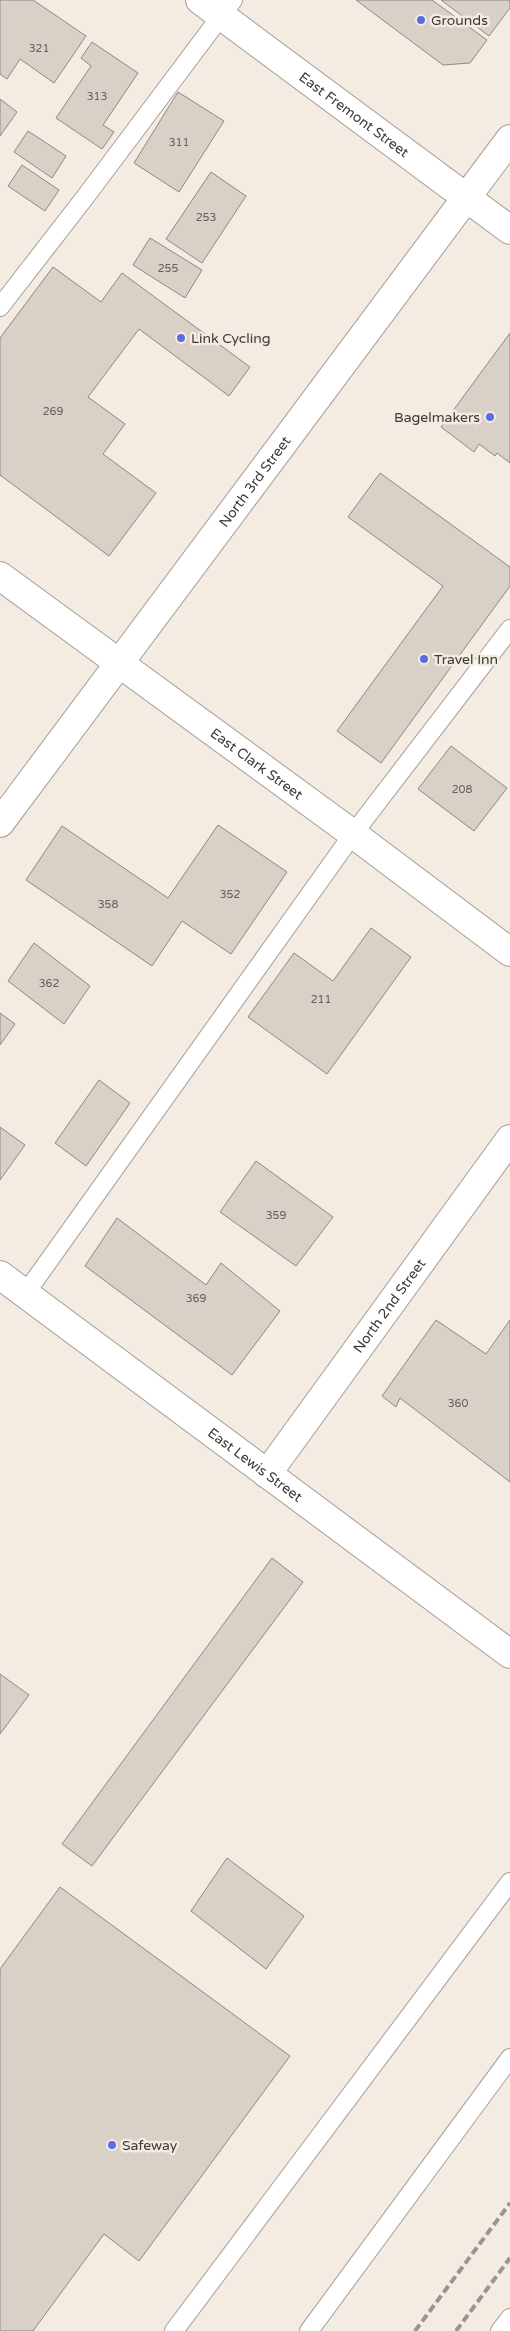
<svg xmlns="http://www.w3.org/2000/svg" width="510" height="2331" viewBox="0 0 510 2331" font-family="'Varela Round',sans-serif">
<style>
.building{fill:#d9d0c8;stroke:#908880}
.lines{fill:none;stroke-linecap:round;stroke-linejoin:round}
.service-casing{stroke:#a69d95;stroke-width:20}
.minor-casing{stroke:#a69d95;stroke-width:30}
.tertiary-casing{stroke:#a69d95;stroke-width:30}
.primary-casing{stroke:#a69d95;stroke-width:30}
.service{stroke:#fff;stroke-width:18}
.minor{stroke:#fff;stroke-width:28}
.tertiary{stroke:#fff;stroke-width:28}
.primary{stroke:#fff;stroke-width:28}
.rail{stroke:#9b958f;stroke-width:4;stroke-dasharray:8 4;stroke-linecap:butt}
.poi-dot{fill:#5e6ce4;stroke:#f4ebe2;stroke-width:2}
.labels{text-anchor:middle;dominant-baseline:central;stroke-width:5;stroke-linejoin:round;paint-order:stroke}
.number-label{font-size:11px;fill:#65605b}
.poi-label{font-size:14px;fill:#3e3a37;stroke:#f4ebe2;text-anchor:start}
.street-label{font-size:14px;fill:#3e3a37;stroke:#f4ebe2}
</style>
<rect width="100%" height="100%" fill="#f4ebe2"/>
<g class="building">
<polygon points="0,0 33,0 86,36 54,83 20,59 7,79 0,74"/>
<polygon points="356,0 432,0 487,40 470,63 443,65"/>
<polygon points="441,0 510,0 510,8 489,36"/>
<polygon points="92,42 138,73 103,125 114,132 102,149 56,118 91,66 81,58"/>
<polygon points="178,92 224,121 179,192 134,163"/>
<polygon points="0,99 17,112 0,136"/>
<polygon points="28,131 66,156 52,178 14,152"/>
<polygon points="22,165 59,190 45,211 8,186"/>
<polygon points="211,172 246,196 202,263 166,239"/>
<polygon points="150,238 202,270 185,298 133,265"/>
<polygon points="53,267 101,302 122,273 250,367 229,396 139,329 88,397 125,424 103,454 156,493 109,556 0,475 0,338"/>
<polygon points="510,333 510,463 497,453 495,456 479,444 474,452 441,427"/>
<polygon points="380,473 510,567 510,586 381,763 337,731 443,586 348,517"/>
<polygon points="451,746 507,788 474,831 418,789"/>
<polygon points="218,825 287,872 231,954 182,921 152,966 26,880 62,826 168,898"/>
<polygon points="371,928 411,957 327,1074 248,1017 294,953 333,981"/>
<polygon points="34,943 90,986 64,1024 8,981"/>
<polygon points="0,1013 15,1024 0,1045"/>
<polygon points="99,1080 130,1103 86,1166 55,1143"/>
<polygon points="0,1127 25,1145 0,1180"/>
<polygon points="256,1161 333,1217 296,1266 220,1212"/>
<polygon points="117,1218 206,1285 221,1263 280,1311 232,1375 85,1266"/>
<polygon points="436,1320 486,1354 510,1320 510,1482 400,1398 396,1407 382,1396"/>
<polygon points="272,1558 303,1582 92,1866 62,1844"/>
<polygon points="0,1674 29,1695 0,1734"/>
<polygon points="227,1858 304,1916 266,1969 191,1911"/>
<polygon points="60,1887 290,2056 139,2261 104,2234 33,2331 0,2331 0,1969"/>
</g>
<g class="lines">
<g class="service-casing">
<g id="service">
<polyline points="0,307 86,196 233,0"/>
<polyline points="25,1294 353,834 510,629"/>
<polyline points="174,2331 510,1882"/>
<polyline points="309,2331 510,2058"/>
<polyline points="500,2331 510,2318"/>
</g>
</g>
<g class="minor-casing">
<g id="minor">
<path id="s1" d="M200,0L510,230"/>
<path id="s2" d="M0,1275L510,1654"/>
<path id="s3" d="M267,1474L510,1139"/>
</g>
</g>
<g class="tertiary-casing">
<g id="tertiary">
<path id="s4" d="M0,576L353,834L510,952"/>
</g>
</g>
<g class="primary-casing">
<g id="primary">
<path id="s5" d="M0,823L510,139"/>
</g>
</g>
<use href="#service" class="service"/>
<use href="#minor" class="minor"/>
<use href="#tertiary" class="tertiary"/>
<use href="#primary" class="primary"/>
<g class="rail">
<polyline points="415,2331 510,2203"/>
<polyline points="456,2331 510,2258"/>
</g>
</g>
<g class="poi-dot">
<circle cx="421" cy="20" r="5"/>
<circle cx="181" cy="338" r="5"/>
<circle cx="490" cy="417" r="5"/>
<circle cx="424" cy="659" r="5"/>
<circle cx="112" cy="2145" r="5"/>
</g>
<g class="labels">
<g class="number-label">
<text x="39" y="48">321</text>
<text x="97" y="96">313</text>
<text x="179" y="142">311</text>
<text x="206" y="217">253</text>
<text x="168" y="268">255</text>
<text x="53" y="411">269</text>
<text x="462" y="789">208</text>
<text x="230" y="894">352</text>
<text x="108" y="904">358</text>
<text x="49" y="983">362</text>
<text x="321" y="999">211</text>
<text x="276" y="1215">359</text>
<text x="196" y="1298">369</text>
<text x="458" y="1403">360</text>
</g>
<g class="poi-label">
<text x="431" y="20">Grounds</text>
<text x="191" y="338">Link Cycling</text>
<text x="480" y="417" text-anchor="end">Bagelmakers</text>
<text x="434" y="659">Travel Inn</text>
<text x="122" y="2145">Safeway</text>
</g>
<g class="street-label">
<text stroke="none"><textPath href="#s1" startOffset="192">East Fremont Street</textPath></text>
<text stroke="none"><textPath href="#s5" startOffset="426">North 3rd Street</textPath></text>
<text stroke="none"><textPath href="#s4" startOffset="318">East Clark Street</textPath></text>
<text stroke="none"><textPath href="#s3" startOffset="208">North 2nd Street</textPath></text>
<text stroke="none"><textPath href="#s2" startOffset="318">East Lewis Street</textPath></text>
</g>
</g>
</svg>
